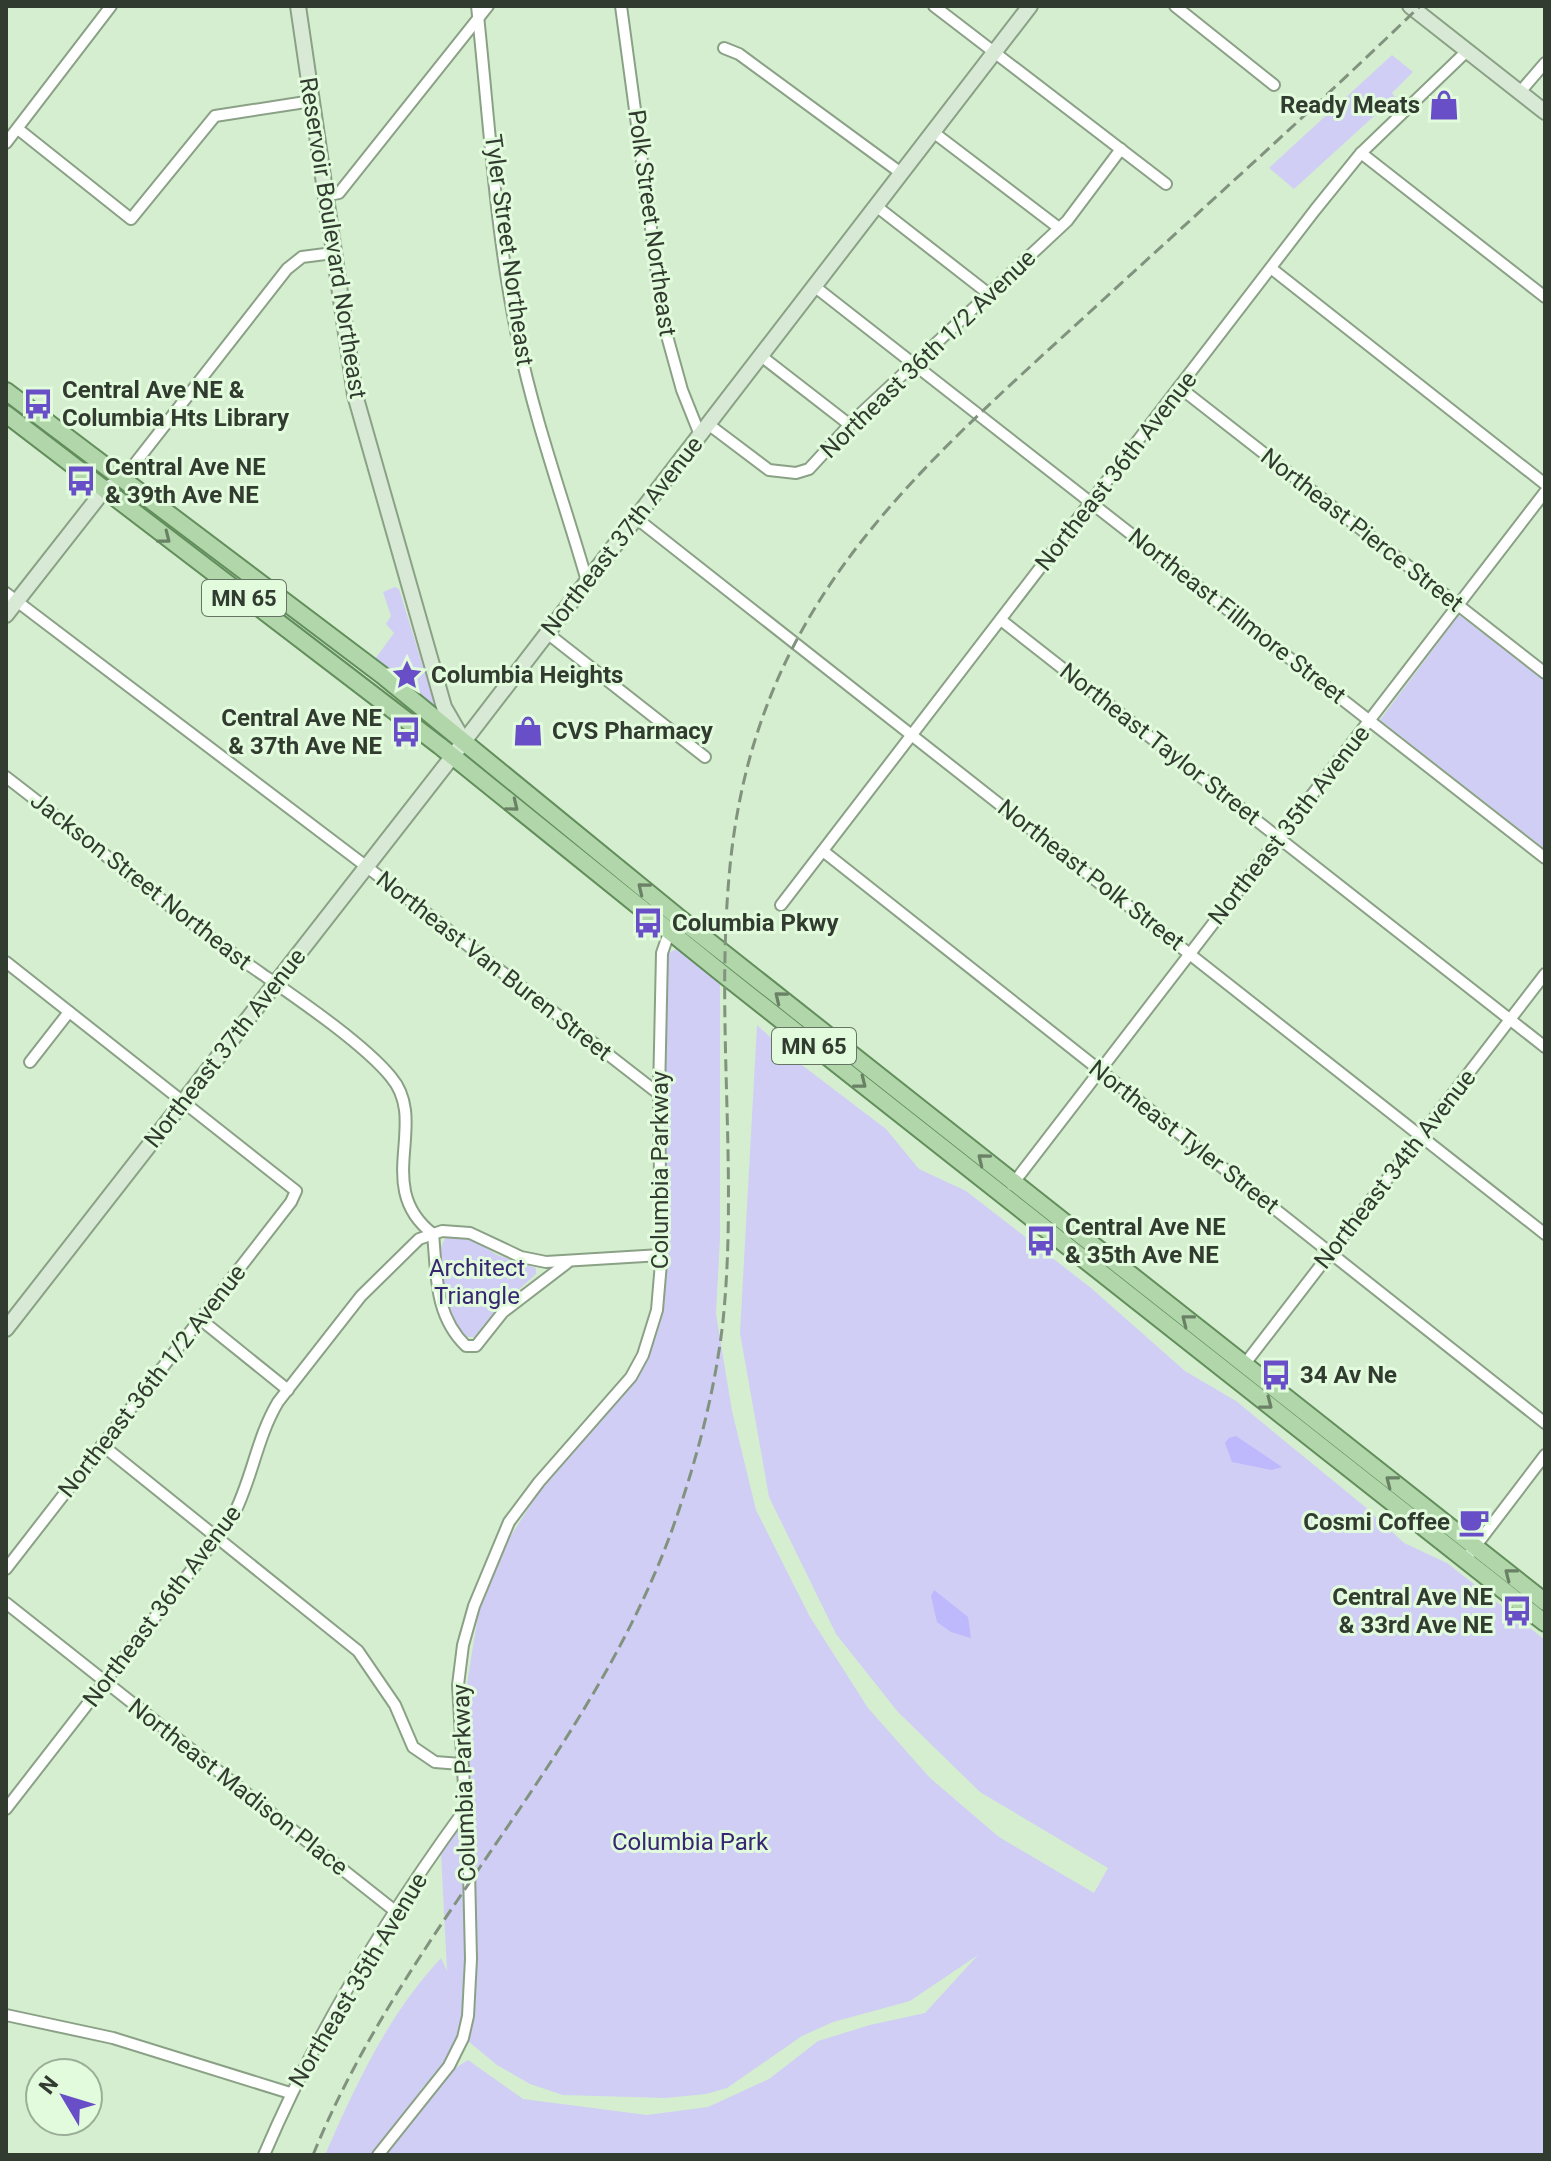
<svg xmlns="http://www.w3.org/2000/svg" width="1551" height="2161" viewBox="0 0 1551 2161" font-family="Roboto,sans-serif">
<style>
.green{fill:#d0cef5;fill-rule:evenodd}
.water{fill:#beb8fc}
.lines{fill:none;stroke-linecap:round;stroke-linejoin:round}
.street-casing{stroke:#8aa186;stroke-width:14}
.secondary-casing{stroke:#8aa186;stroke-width:18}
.primary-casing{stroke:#628e5b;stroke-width:20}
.street{stroke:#fff;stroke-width:10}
.secondary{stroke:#d8ead5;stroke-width:14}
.primary{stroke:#b0d6aa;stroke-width:16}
.rail{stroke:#81927e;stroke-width:3;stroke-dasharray:12 6;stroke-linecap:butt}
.oneway{stroke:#6a8166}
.labels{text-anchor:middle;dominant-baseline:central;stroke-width:6;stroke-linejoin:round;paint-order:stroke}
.shield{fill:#e2fbdd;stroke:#667563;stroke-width:2}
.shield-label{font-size:22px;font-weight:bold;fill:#313b2f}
.poi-label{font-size:24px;font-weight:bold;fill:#313b2f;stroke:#e2fbdd;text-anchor:start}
.street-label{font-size:24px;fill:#313b2f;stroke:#e2fbdd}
.park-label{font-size:24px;fill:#372672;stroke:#e2fbdd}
</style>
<rect width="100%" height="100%" fill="#d5eed0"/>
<g class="green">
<polygon points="1392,55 1413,72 1392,93 1395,97 1294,189 1269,168"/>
<polygon points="395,587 399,589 436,709 390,669 373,662 394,633 386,624 391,616 383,592"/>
<polygon points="1459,615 1545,681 1545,849 1380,720"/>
<path d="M681,947L720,977V1238L716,1314L732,1411L756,1510L810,1617L868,1708L930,1778L999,1837L1094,1893L1108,1868L980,1792L898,1712L836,1634L769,1497L740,1333L757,1025L794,1059L886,1129L919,1169L966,1191L1091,1288L1185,1371L1236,1401L1364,1506L1404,1543L1447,1563L1545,1640V2155H325C356,2084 388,2015 441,1958L447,1971L441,1853L472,1802L465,1696L480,1603L503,1548L544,1484L638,1375L661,1321L665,1278V988L666,954ZM978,1955L925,2013L870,2025L818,2041L769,2079L708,2107L647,2115L523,2099L468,2060L419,2091L468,2041L497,2065L530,2084L563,2095L665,2098L706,2094L727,2088L802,2036L833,2022L910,2001Z"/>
<path d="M447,1236L469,1237L497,1255L536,1268V1274L496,1310L474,1337H465C446,1316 428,1261 447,1236Z"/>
</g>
<g class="water">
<polygon points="1236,1436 1282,1467 1272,1470 1232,1462 1225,1443 1229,1438"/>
<polygon points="934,1590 968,1617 971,1638 951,1632 937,1622 931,1596"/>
</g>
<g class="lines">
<g class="street-casing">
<g id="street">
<path d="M477,6C489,117 495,231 518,340C535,422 564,501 587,581"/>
<polyline points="621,6 664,325 682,390 700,435"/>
<polyline points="934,6 1166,184"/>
<polyline points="1175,6 1274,85"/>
<polyline points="724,48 739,54 901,173"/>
<polyline points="1520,92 1545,63"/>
<polyline points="18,129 131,219 215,116 312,101"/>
<polyline points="933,132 1059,228"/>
<polyline points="6,143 111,6"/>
<polyline points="1361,153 1545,297"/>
<polyline points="324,196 339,193 488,6"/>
<polyline points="876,206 989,294"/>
<polyline points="1272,269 1545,484"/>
<polyline points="814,286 1545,858"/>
<polyline points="761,356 850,425"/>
<polyline points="1179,387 1545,673"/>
<polyline points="708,424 769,470 796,473 809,469 855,419 1067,221 1121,149"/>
<polyline points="122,480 287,269 302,257 333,253"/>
<polyline points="636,518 1545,1234"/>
<polyline points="6,593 367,867 659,1094"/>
<polyline points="1001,620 1545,1047"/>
<polyline points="547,633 705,757"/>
<path d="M6,777C90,841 176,915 262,974C298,999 364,1044 391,1077C430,1123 372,1187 433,1234C437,1274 434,1315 466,1346H476L503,1312L567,1263"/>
<polyline points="823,851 1545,1423"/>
<polyline points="781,905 1315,210 1361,153 1467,51"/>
<polyline points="6,962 296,1191 291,1202 6,1569"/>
<polyline points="30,1062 69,1012"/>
<polyline points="1012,1185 1545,492"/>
<polyline points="200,1319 288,1390"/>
<polyline points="1244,1365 1545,974"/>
<polyline points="102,1445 358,1651 395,1705 413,1747 435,1762 461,1764"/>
<polyline points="1465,1560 1545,1455"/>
<polyline points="6,1603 395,1911"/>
<path d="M6,1809L232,1518C252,1481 256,1439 278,1402L361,1296L419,1239L442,1231L470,1233L521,1257L546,1262L661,1255"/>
<polyline points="6,2015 113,2038 290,2093"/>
<path d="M264,2155C316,2033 385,1919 463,1812"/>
<polyline points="378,2155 449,2066 463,2038 468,2016 471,1959 469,1870 458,1685 463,1645 474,1606 509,1522 539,1482 631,1377 643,1355 657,1310 661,1263 659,1094 662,953 671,927"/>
</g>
</g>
<g class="secondary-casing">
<g id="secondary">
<polyline points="298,6 355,395 444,707 463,740"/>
<polyline points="1410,6 1545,112"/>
<polyline points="6,615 104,490 112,486"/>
<polyline points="6,1329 445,766 1030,6"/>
</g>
</g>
<g class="primary-casing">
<g id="primary">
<polyline points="6,391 382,675 678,917 1545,1602"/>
<polyline points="6,414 440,746 724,975 1545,1623"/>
</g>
</g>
<use href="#street" class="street"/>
<use href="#secondary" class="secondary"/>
<use href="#primary" class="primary"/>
<path class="rail" d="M313,2155C404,1931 589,1759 672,1530C696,1463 715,1392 723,1321C738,1174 716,1024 729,877C752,603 916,472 1104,299C1210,202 1317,106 1420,6"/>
</g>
<defs><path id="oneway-chevron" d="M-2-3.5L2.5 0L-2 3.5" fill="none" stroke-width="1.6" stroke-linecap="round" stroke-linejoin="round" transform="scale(2)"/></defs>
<g class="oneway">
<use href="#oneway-chevron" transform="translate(165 538) rotate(38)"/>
<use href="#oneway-chevron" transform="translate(513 806) rotate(39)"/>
<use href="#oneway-chevron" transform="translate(643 888) rotate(-141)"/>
<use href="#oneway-chevron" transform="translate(780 997) rotate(-141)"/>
<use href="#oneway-chevron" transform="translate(861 1083) rotate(38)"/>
<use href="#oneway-chevron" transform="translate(983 1159) rotate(-141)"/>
<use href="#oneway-chevron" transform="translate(1187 1320) rotate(-142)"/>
<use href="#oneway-chevron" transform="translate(1267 1404) rotate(38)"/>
<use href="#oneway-chevron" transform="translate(1391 1481) rotate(-142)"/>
<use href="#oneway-chevron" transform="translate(1510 1574) rotate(-142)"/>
</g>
<defs>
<g id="shop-bare" transform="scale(2.4)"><path d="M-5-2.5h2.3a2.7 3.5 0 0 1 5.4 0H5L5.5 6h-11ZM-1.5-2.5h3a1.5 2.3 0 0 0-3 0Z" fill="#684fc8" stroke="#e2fbdd" stroke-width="2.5" paint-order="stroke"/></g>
<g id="bus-bare" transform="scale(2.4)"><path d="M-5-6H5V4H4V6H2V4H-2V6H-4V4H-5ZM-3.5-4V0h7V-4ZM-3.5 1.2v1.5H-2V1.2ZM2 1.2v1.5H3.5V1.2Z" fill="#684fc8" stroke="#e2fbdd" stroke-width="2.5" paint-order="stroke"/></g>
<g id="sight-bare" transform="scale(2.4)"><path d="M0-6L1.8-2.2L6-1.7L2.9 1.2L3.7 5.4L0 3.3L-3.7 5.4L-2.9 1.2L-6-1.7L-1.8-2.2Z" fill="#684fc8" stroke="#e2fbdd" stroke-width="2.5" paint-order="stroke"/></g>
<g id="cafe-bare" transform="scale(2.4)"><path d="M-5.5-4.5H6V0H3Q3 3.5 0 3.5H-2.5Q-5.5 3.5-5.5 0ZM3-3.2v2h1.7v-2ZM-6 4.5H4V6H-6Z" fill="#684fc8" stroke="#e2fbdd" stroke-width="2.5" paint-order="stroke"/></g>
</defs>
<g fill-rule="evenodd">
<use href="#shop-bare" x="1444" y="105"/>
<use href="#bus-bare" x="38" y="404"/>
<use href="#bus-bare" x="81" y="481"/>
<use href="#sight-bare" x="407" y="675"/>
<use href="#shop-bare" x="528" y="731"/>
<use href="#bus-bare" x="406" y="732"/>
<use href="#bus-bare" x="648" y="923"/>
<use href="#bus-bare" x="1041" y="1241"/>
<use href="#bus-bare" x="1276" y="1375"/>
<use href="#cafe-bare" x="1474" y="1522"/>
<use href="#bus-bare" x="1517" y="1611"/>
</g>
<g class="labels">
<g class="shield">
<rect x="202" y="580" width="84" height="36" rx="6"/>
<rect x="772" y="1028" width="84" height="36" rx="6"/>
</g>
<g class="shield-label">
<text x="244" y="598">MN 65</text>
<text x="814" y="1046">MN 65</text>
</g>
<g class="poi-label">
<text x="1420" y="105" text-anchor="end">Ready Meats</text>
<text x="62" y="390">Central Ave NE &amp;<tspan x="62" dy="28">Columbia Hts Library</tspan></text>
<text x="105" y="467">Central Ave NE<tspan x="105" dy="28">&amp; 39th Ave NE</tspan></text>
<text x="431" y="675">Columbia Heights</text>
<text x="382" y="718" text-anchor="end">Central Ave NE<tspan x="382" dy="28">&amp; 37th Ave NE</tspan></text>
<text x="552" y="731">CVS Pharmacy</text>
<text x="672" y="923">Columbia Pkwy</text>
<text x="1065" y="1227">Central Ave NE<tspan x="1065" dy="28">&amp; 35th Ave NE</tspan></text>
<text x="1300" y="1375">34 Av Ne</text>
<text x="1450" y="1522" text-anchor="end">Cosmi Coffee</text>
<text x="1493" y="1597" text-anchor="end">Central Ave NE<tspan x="1493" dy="28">&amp; 33rd Ave NE</tspan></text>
</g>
<g class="street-label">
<text transform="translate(652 223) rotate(82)">Polk Street Northeast</text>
<text transform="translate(333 238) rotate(81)">Reservoir Boulevard Northeast</text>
<text transform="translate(509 250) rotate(82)">Tyler Street Northeast</text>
<text transform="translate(928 354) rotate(-44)">Northeast 36th 1/2 Avenue</text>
<text transform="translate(1116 471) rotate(-52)">Northeast 36th Avenue</text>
<text transform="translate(1362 530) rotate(38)">Northeast Pierce Street</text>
<text transform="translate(622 536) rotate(-52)">Northeast 37th Avenue</text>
<text transform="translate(1237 616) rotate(38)">Northeast Fillmore Street</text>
<text transform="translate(1160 744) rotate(38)">Northeast Taylor Street</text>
<text transform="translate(1289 825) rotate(-52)">Northeast 35th Avenue</text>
<text transform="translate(1091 875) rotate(38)">Northeast Polk Street</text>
<text transform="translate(141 881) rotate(38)">Jackson Street Northeast</text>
<text transform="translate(494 966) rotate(38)">Northeast Van Buren Street</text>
<text transform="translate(225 1048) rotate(-52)">Northeast 37th Avenue</text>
<text transform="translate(1184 1137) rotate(38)">Northeast Tyler Street</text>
<text transform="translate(1395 1169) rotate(-52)">Northeast 34th Avenue</text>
<text transform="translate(660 1170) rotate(-90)">Columbia Parkway</text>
<text transform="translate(152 1381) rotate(-52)">Northeast 36th 1/2 Avenue</text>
<text transform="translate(162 1606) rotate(-53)">Northeast 36th Avenue</text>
<text transform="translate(464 1783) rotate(-92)">Columbia Parkway</text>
<text transform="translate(238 1787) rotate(38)">Northeast Madison Place</text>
<text transform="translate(358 1980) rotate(-59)">Northeast 35th Avenue</text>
</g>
<g class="park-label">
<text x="477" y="1268">Architect<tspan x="477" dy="28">Triangle</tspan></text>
<text x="690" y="1842">Columbia Park</text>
</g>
</g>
<rect width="1551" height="2161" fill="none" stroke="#313b2f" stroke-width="16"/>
<g transform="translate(64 2097) rotate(308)"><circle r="38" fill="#e2fbdd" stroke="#9bae97" stroke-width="2"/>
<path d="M0-6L14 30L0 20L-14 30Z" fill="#684fc8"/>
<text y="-12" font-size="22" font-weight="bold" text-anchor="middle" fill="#313b2f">N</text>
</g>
</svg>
